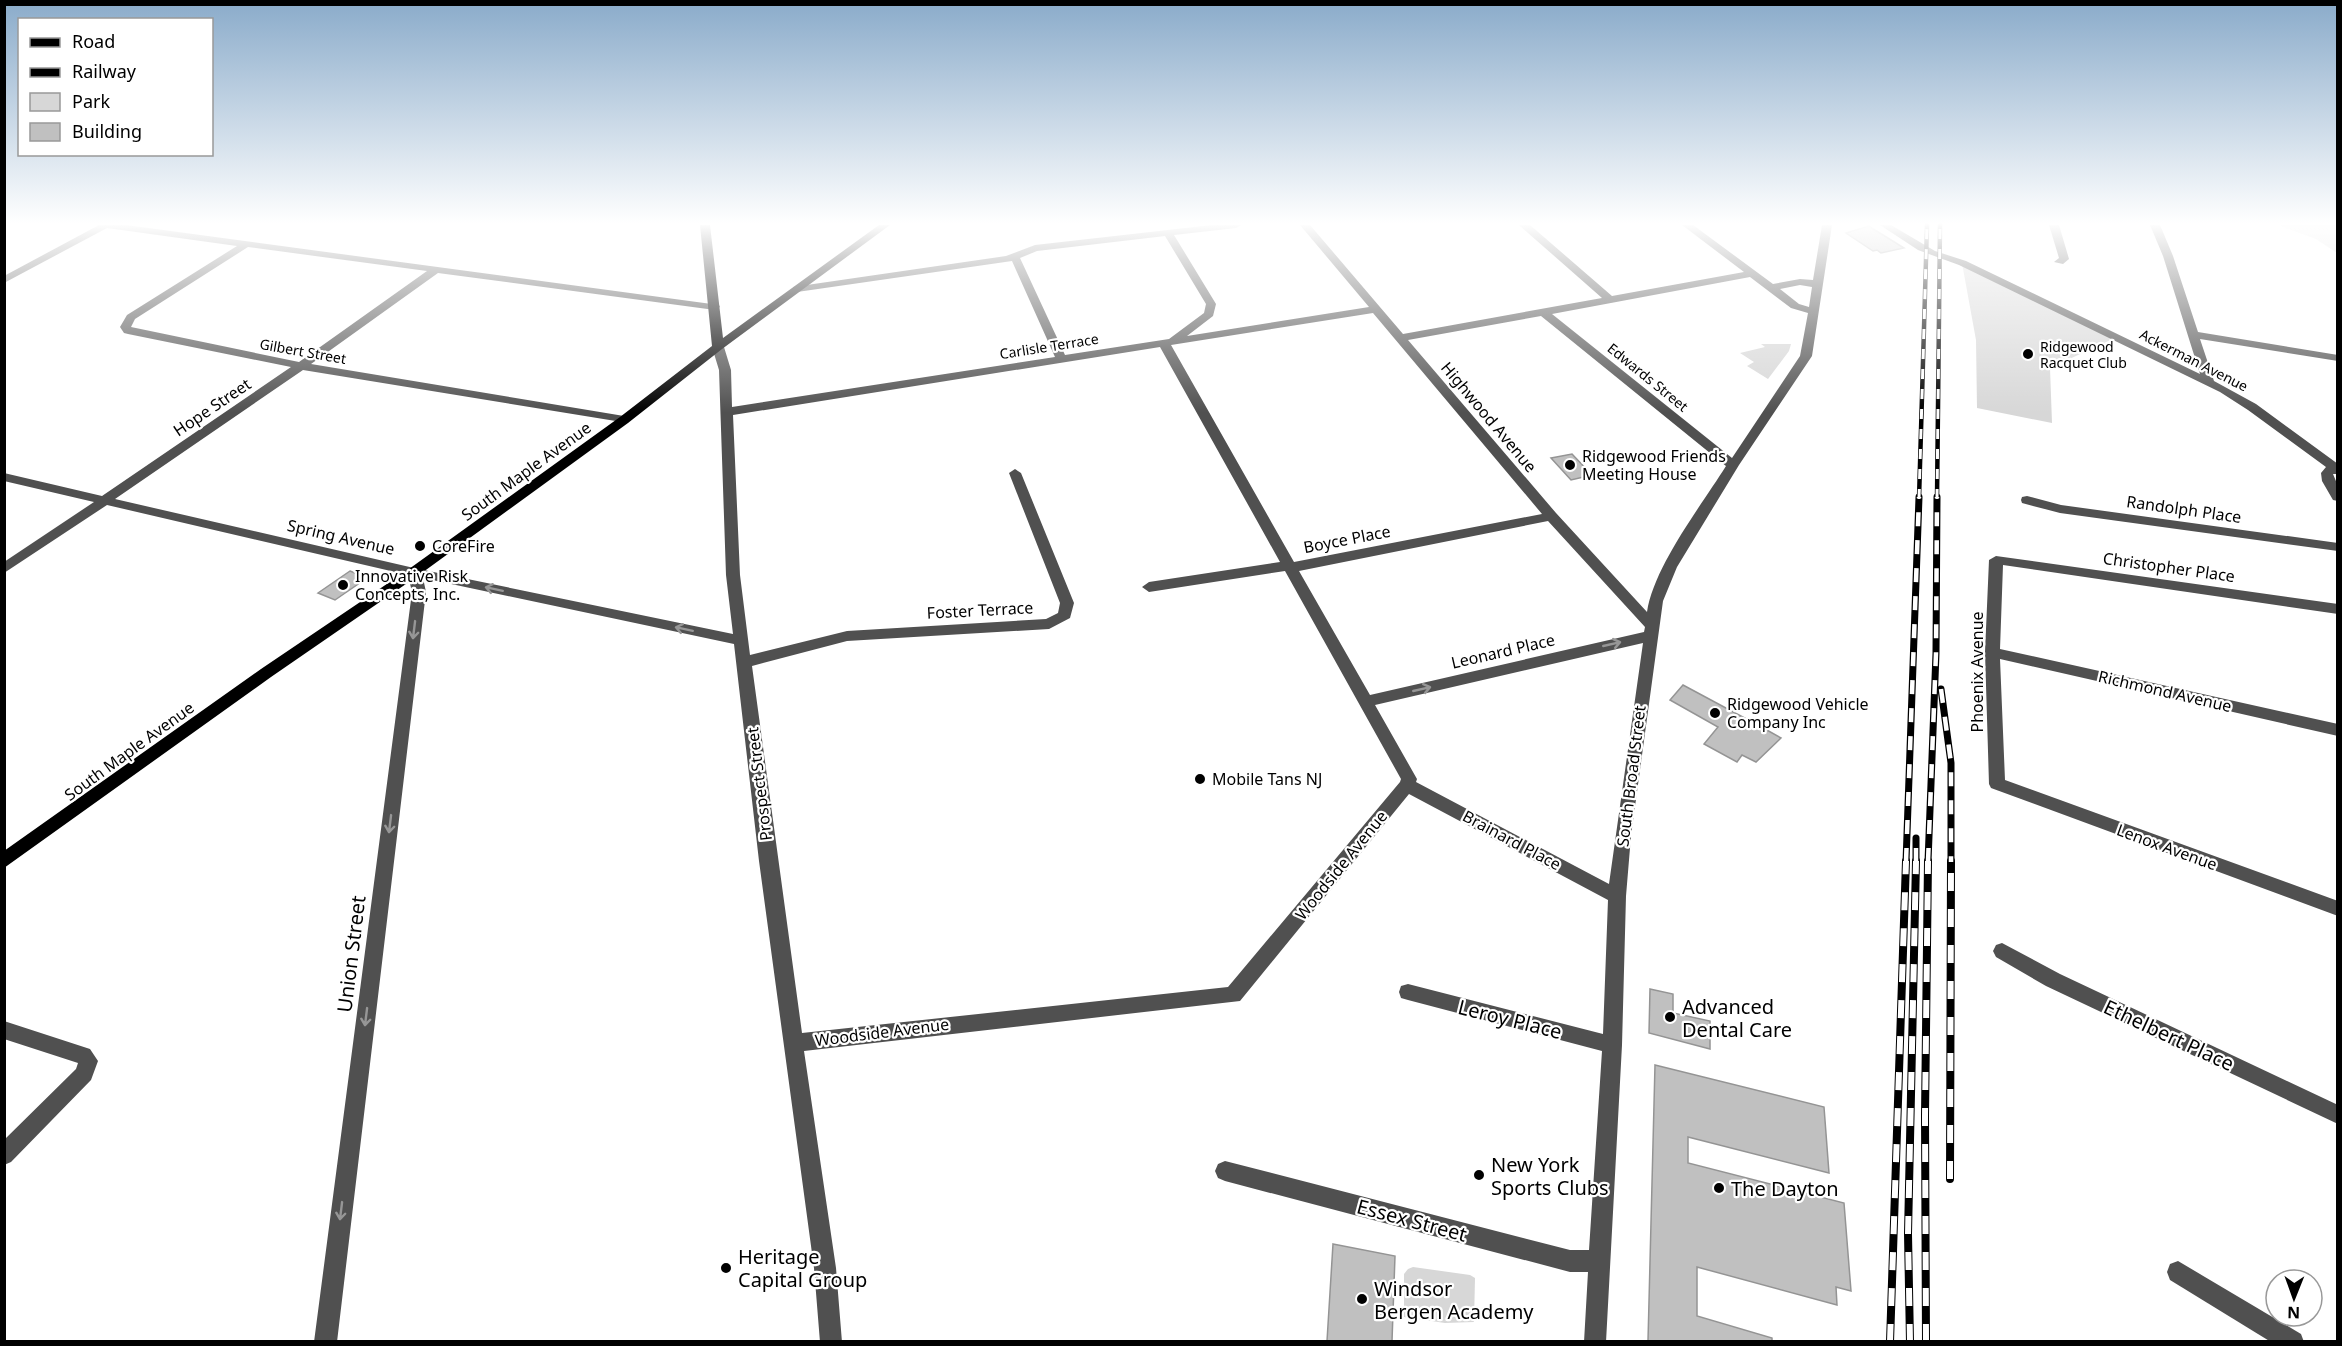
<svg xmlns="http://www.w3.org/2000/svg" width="2342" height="1346" viewBox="0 0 2342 1346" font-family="'Noto Sans',sans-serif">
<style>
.green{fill:#d7d7d7}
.building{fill:#c0c0c0;stroke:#949494;stroke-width:1.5}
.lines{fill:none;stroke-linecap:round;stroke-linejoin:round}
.minor{fill:#505050;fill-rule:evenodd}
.major{fill:#000;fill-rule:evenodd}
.rail-far2-casing{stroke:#000;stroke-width:4.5}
.rail-far1-casing{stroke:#000;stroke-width:7}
.rail-casing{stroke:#000;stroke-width:8}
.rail-far2{stroke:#fff;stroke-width:3;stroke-dasharray:10;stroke-linecap:butt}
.rail-far1{stroke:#fff;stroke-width:4.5;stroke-dasharray:14;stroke-linecap:butt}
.rail{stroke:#fff;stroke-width:6;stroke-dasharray:18;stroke-linecap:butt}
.oneway{stroke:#969696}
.poi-dot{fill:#000;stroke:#fff;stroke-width:2}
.labels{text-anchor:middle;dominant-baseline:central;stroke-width:4.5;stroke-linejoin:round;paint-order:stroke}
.far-street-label{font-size:14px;fill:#000;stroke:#fff}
.far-poi-label{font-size:14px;fill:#000;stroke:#fff;text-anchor:start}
.street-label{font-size:16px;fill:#000;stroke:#fff}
.poi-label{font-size:16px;fill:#000;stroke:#fff;text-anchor:start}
.near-street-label{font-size:20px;fill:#000;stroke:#fff}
.near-poi-label{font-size:20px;fill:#000;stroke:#fff;text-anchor:start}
</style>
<rect width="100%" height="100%" fill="#fff"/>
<g class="green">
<polygon points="2278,225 2337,225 2337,253 2316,239"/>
<polygon points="1962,263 2117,337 2050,368 2052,423 1977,408 1976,340"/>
<polygon points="1761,344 1791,344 1789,351 1768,379 1747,366 1754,362 1740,353 1765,347"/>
<polygon points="1413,1267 1470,1275 1475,1278 1474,1322 1445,1323 1404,1317 1404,1274 1408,1269"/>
</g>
<g class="building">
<polygon points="1869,226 1875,230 1904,248 1881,253 1877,250 1873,251 1846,233"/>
<polygon points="1572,454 1592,475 1571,480 1551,458"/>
<polygon points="350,571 367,578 335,600 318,593"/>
<polygon points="1683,685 1765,729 1781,738 1756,762 1742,755 1737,762 1704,744 1718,727 1670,700"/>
<polygon points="1650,989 1673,994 1673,1013 1710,1021 1710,1049 1649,1033"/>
<polygon points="1655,1065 1824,1107 1829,1173 1688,1137 1688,1163 1844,1203 1851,1291 1836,1287 1837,1305 1697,1267 1697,1316 1772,1338 1772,1341 1648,1341"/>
<polygon points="1333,1244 1395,1256 1392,1341 1327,1341"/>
</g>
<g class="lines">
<g class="minor">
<path d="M99,225H126L719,305L720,307L715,310L438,273L311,364L624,416L628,417V423L303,370L115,499L414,568L733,634L726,575L719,370L712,347L714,345H722L724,347L731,370L732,407L1055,357L1012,261L797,292L793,291V287L1006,256L1035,245L1212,225H1241L1236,228L1174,235L1216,304L1213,316L1187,336L1369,307L1300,225H1310L1403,334L1602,298L1519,225H1530L1612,296L1744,272L1682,225H1693L1773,284L1800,279L1813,280L1822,225H1832L1812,356L1739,465L1677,567L1663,601L1631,836L1626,896L1622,1045L1606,1342H1584L1588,1272H1570L1225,1181L1218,1178L1215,1171L1218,1164L1225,1161L1570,1250H1589L1602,1051L1408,1000L1401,998L1399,992L1401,986L1408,984L1603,1034L1608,900L1409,794L1240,1001L804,1051L836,1268L842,1342H820L814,1268L759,861L734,644L423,578L426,592L337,1342H314L412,592L408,575L107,505L4,573V562L94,502L4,481V473L102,496L291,367L128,334L124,333L120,327L127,315L237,246L107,228L4,283V276ZM1165,236L1206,304L1204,313L1169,339L1065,355L1020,258L1037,251ZM248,247L427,271L299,362L131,327L135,319ZM1750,277L1791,308L1808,313L1800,356L1732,458L1552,314ZM1800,285L1812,287L1809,307L1799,304L1780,289ZM1373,313L1542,514L1294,562L1171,345ZM1541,316L1726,466C1701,506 1654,566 1647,612L1556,513L1408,340ZM1160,347L1280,562L1149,582L1142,587L1149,592L1285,571L1401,779L1400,782L1228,987L802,1033L752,666L847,641L1049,629L1070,618L1074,603L1021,473L1015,469L1009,473L1060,603L1058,613L1046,619L847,631L750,655L740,575L733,415ZM1548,521L1645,627L1644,632L1370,695L1299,571ZM1643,643L1609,884L1416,782L1417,779L1375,705Z"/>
<polygon points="1880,225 1891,225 1935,251 1966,261 2200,374 2163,256 2150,225 2160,225 2173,256 2198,332 2338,355 2338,361 2200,339 2214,381 2256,404 2338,464 2338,474 2333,474 2338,486 2338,501 2333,500 2322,481 2321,473 2326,467 2248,410 2220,392 1959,265 1918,250"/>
<polygon points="2049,225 2059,225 2069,259 2063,264 2054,262 2059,258"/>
<polygon points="2027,496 2061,505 2338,543 2338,551 2060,513 2022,503 2021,500 2022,497"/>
<polygon points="1996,556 2338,604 2338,614 2003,565 2000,649 2338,724 2338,736 2000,659 2005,780 2338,901 2338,916 1991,788 1989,784 1985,652 1989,560"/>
<polygon points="2002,943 2060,974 2338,1105 2338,1124 2046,986 1996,957 1993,951 1996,945"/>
<polygon points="4,1021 90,1049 98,1061 91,1080 11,1162 4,1165 4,1140 76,1069 78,1063 4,1039"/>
<polygon points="2178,1261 2301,1334 2304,1342 2271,1342 2170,1280 2167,1272 2170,1264"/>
</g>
<polygon class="major" points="700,225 710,225 723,338 879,225 890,225 722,349 628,423 419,575 271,677 4,868 4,851 261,669 409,569 620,417 712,346"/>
<g class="rail-far2-casing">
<g id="rail-far2">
<polyline points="1919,499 1927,225"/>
<polyline points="1937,499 1940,225"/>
</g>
</g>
<g class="rail-far1-casing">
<g id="rail-far1">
<polyline points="1941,689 1951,763 1951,862"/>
<polyline points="1906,862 1919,497"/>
<polyline points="1916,862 1916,838"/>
<polyline points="1928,862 1936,653 1937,497"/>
</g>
</g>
<g class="rail-casing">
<g id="rail">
<polyline points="1950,1179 1951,861"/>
<polyline points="1890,1342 1906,861"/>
<polyline points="1910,1342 1908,1234 1916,861"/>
<polyline points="1926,1342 1925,1116 1928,861"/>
</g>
</g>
<use href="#rail-far2" class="rail-far2"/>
<use href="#rail-far1" class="rail-far1"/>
<use href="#rail" class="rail"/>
</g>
<defs><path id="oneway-shaft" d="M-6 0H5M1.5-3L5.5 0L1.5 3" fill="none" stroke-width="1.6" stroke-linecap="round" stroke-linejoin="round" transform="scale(1.5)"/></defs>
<g class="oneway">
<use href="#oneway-shaft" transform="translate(494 589) rotate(-168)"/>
<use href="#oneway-shaft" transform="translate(684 629) rotate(-168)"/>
<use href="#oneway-shaft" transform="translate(414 630) rotate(97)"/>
<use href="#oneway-shaft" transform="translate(1612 644) rotate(-13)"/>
<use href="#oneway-shaft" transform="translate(1422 689) rotate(-13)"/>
<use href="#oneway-shaft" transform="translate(390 824) rotate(97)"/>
<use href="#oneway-shaft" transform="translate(366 1017) rotate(97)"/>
<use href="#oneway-shaft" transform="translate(341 1211) rotate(97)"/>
</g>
<linearGradient id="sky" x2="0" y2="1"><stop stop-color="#8aabca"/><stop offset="0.54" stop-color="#fff"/><stop offset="1" stop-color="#fff" stop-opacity="0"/></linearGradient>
<rect width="2342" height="413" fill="url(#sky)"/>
<g class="poi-dot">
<circle cx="2028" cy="354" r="6"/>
<circle cx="1570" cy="465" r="6"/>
<circle cx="420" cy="546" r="6"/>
<circle cx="343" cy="585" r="6"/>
<circle cx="1715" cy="713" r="6"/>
<circle cx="1200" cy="779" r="6"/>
<circle cx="1670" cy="1017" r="6"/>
<circle cx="1479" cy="1175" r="6"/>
<circle cx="1719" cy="1188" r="6"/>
<circle cx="726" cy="1268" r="6"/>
<circle cx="1362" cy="1299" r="6"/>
</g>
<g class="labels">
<g class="far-street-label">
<text transform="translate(1049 346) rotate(-9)">Carlisle Terrace</text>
<text transform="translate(303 351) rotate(10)">Gilbert Street</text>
<text transform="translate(2194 360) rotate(27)">Ackerman Avenue</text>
<text transform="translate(1648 377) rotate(39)">Edwards Street</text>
</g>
<g class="far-poi-label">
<text x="2040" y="346">Ridgewood<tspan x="2040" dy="16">Racquet Club</tspan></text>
</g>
<g class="street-label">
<text transform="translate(212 407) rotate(-34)">Hope Street</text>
<text transform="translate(1489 417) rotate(50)">Highwood Avenue</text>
<text transform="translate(526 471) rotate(-36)">South Maple Avenue</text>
<text transform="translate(2184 509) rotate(8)">Randolph Place</text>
<text transform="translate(341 537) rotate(13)">Spring Avenue</text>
<text transform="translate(1347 539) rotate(-11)">Boyce Place</text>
<text transform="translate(2169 567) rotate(8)">Christopher Place</text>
<text transform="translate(980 610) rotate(-3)">Foster Terrace</text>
<text transform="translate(1503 651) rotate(-13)">Leonard Place</text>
<text transform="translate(1977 672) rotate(-90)">Phoenix Avenue</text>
<text transform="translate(2165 691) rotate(13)">Richmond Avenue</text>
<text transform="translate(129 751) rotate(-36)">South Maple Avenue</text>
<text transform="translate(1631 776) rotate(-83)">South Broad Street</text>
<text transform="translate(759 784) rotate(-97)">Prospect Street</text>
<text transform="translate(1512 840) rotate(28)">Brainard Place</text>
<text transform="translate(2167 847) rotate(20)">Lenox Avenue</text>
<text transform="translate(1341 865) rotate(-51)">Woodside Avenue</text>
<text transform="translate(882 1032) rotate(-7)">Woodside Avenue</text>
</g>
<g class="poi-label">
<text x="1582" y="456">Ridgewood Friends<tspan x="1582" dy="18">Meeting House</tspan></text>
<text x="432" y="546">CoreFire</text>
<text x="355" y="576">Innovative Risk<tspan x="355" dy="18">Concepts, Inc.</tspan></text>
<text x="1727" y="704">Ridgewood Vehicle<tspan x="1727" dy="18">Company Inc</tspan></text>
<text x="1212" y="779">Mobile Tans NJ</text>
</g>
<g class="near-street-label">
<text transform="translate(351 954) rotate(-83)">Union Street</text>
<text transform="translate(1510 1019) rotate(14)">Leroy Place</text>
<text transform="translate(2169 1035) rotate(25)">Ethelbert Place</text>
<text transform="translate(1412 1220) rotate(15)">Essex Street</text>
</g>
<g class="near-poi-label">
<text x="1682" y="1006">Advanced<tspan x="1682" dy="23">Dental Care</tspan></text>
<text x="1491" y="1164">New York<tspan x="1491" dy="23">Sports Clubs</tspan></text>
<text x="1731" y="1188">The Dayton</text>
<text x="738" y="1256">Heritage<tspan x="738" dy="23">Capital Group</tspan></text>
<text x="1374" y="1288">Windsor<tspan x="1374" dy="23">Bergen Academy</tspan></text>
</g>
</g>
<rect width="2342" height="1346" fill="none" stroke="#000000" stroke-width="12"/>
<rect x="18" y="18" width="195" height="138" fill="#ffffff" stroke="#999999" stroke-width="1.5"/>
<rect x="30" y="38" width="30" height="9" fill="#000000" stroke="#999999" stroke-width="1.5"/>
<text x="72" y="48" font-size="18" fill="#000000">Road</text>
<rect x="30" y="68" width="30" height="9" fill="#000000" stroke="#999999" stroke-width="1.5"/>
<text x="72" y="78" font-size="18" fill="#000000">Railway</text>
<rect x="30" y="93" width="30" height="18" fill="#d7d7d7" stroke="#999999" stroke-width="1.5"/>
<text x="72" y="108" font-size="18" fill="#000000">Park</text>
<rect x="30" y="123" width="30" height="18" fill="#c0c0c0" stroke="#999999" stroke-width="1.5"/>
<text x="72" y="138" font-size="18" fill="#000000">Building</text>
<g transform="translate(2294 1298) rotate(181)"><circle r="28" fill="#ffffff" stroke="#999999" stroke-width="1.5"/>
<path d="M0-4.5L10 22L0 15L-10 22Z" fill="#000000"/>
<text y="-9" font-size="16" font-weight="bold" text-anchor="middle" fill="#000000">N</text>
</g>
</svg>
